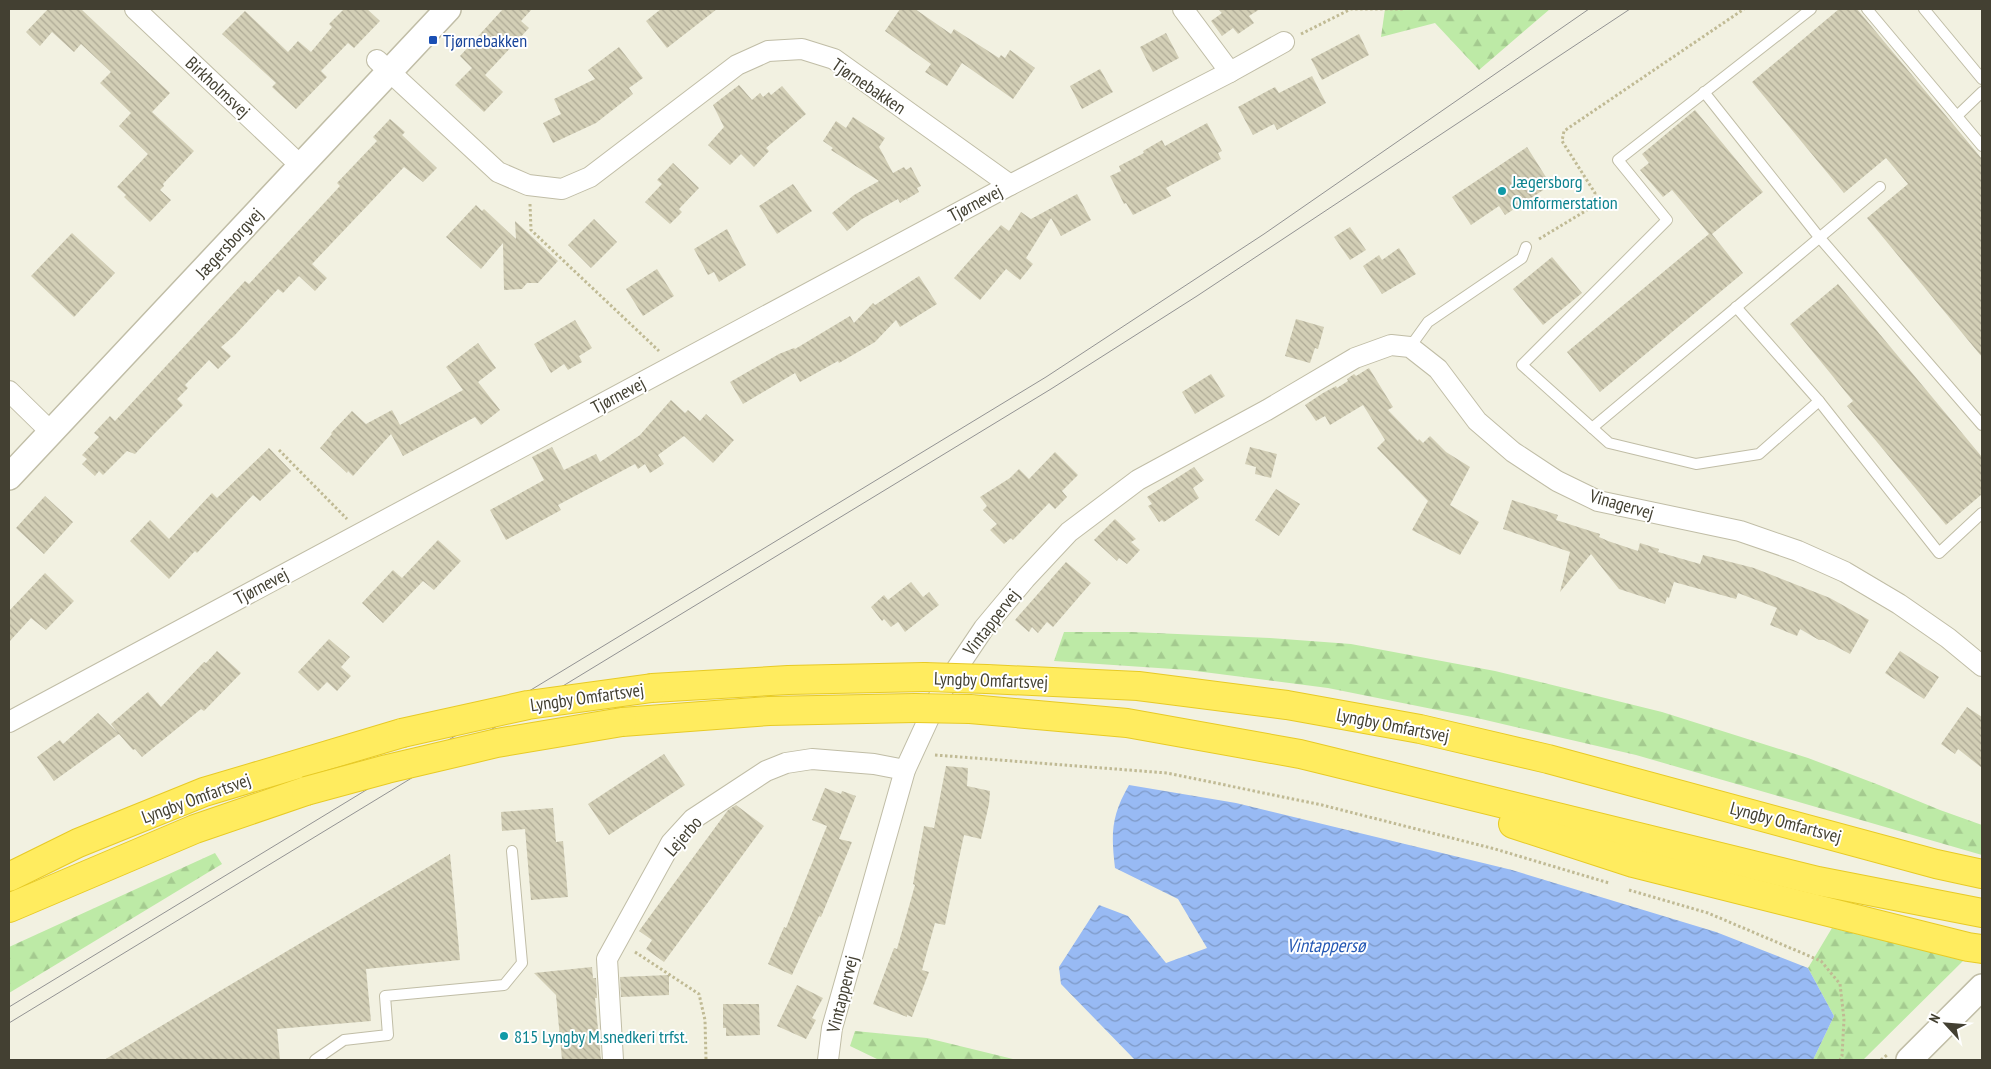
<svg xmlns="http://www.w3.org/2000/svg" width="1991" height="1069" viewBox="0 0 1991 1069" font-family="'PT Sans Narrow',sans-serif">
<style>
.forest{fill:url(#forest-firs)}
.water{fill:url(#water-waves)}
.building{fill:url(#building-back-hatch)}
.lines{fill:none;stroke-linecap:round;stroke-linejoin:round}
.service-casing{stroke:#c0bda6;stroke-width:12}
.minor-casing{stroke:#c0bda6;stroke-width:22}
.tertiary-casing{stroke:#c0bda6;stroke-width:28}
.motorway-casing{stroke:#e7ca26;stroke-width:30}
.path{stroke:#c0ba94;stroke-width:3;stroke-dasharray:2.5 2.5;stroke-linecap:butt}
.service{stroke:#fff;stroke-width:10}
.minor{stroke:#fff;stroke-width:20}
.tertiary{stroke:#fff;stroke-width:25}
.motorway{stroke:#ffec5f;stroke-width:28}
.tram{stroke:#939393;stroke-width:1}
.motorway-bridge-casing{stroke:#e7ca26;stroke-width:30;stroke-linecap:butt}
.motorway-bridge{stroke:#ffec5f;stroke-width:28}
.transit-dot{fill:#1a4fb4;stroke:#fff;stroke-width:2}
.culture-dot{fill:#0f9aa8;stroke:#fff;stroke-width:2}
.labels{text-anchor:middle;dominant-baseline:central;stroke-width:4;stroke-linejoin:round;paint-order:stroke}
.transit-label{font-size:18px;fill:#164399;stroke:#fff;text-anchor:start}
.street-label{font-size:18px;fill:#434032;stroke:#fff}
.culture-label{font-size:18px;fill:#0d838f;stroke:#fff;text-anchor:start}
.water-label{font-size:19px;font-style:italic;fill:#2559b5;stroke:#fff}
</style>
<defs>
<pattern id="forest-firs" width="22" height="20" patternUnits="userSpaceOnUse" patternTransform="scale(1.25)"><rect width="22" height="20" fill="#bdeaa6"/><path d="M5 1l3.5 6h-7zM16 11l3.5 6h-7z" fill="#a4ca8f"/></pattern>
<pattern id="water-waves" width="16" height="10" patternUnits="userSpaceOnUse" patternTransform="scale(1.25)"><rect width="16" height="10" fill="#98baf4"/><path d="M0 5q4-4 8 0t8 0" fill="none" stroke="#7e99c6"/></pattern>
<pattern id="building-back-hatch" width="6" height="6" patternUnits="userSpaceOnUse" patternTransform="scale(1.25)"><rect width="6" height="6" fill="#d3cfb6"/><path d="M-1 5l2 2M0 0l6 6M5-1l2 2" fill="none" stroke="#ada995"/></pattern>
</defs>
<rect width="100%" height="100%" fill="#f2f1e1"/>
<g class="forest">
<polygon points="1385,9 1550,9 1479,70 1435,23 1381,37"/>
<polygon points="1064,632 1131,632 1270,638 1351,644 1495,671 1662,712 1808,758 1879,785 1940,810 1982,825 1982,855 1636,755 1477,718 1328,688 1188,670 1054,661"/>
<polygon points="215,853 222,864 9,993 9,947"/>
<polygon points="1832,928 1964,960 1863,1060 1813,1060 1834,1016 1808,968"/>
<polygon points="855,1031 927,1038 1017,1060 879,1060 850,1046"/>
</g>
<path class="water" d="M1129,785L1236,803L1512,870L1716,932L1808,968L1834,1016L1813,1060H1135L1061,984L1059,967L1099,905L1128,916L1166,963L1207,948L1178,899L1115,868C1111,834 1111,816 1129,785Z"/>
<g class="building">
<polygon points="48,9 81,9 170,93 152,112 194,151 163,184 164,186 160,190 171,200 150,222 124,197 126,195 117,187 148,154 119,126 131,113 100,83 111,72 81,44 74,52 52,32 40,46 26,32"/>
<polygon points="344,9 367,9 380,21 354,48 348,43 321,71 327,77 296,109 272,87 276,83 222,34 245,11 288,52 298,41 311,52 332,27 329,24"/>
<polygon points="503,9 532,9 521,21 529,28 485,75 503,92 484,112 455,85 472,68 460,56"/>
<polygon points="661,9 717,9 667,48 646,21"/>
<polygon points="900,9 915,9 951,34 954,29 999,58 1001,55 1005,58 1010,50 1035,68 1013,99 962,63 947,86 925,72 931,64 885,31"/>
<polygon points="1218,9 1260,9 1249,16 1254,23 1238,34 1233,28 1222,36 1211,21 1222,13"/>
<polygon points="1839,9 1857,9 1982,159 1982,357 1867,218 1908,184 1886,158 1844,193 1752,82"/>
<polygon points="1166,33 1179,58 1153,72 1140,47"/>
<polygon points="1359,34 1369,55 1322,80 1311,59"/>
<polygon points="619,47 643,78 629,88 633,94 596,123 553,143 543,123 561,114 554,99 595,79 588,70"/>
<polygon points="1100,69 1113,92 1082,109 1070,86"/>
<polygon points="1312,76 1326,103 1277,130 1274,124 1253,135 1238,107 1275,87 1279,93"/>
<polygon points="739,85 752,100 760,93 763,97 769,92 771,95 782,86 806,114 766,148 769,151 754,167 741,154 730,165 708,145 724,127 713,105"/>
<polygon points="1695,110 1763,192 1712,234 1743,273 1600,392 1567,352 1709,234 1672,190 1663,197 1640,170 1649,163 1642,154"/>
<polygon points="853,117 885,138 879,147 893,173 904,167 906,170 911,167 921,186 917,188 919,192 907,199 908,201 906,199 900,203 898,199 862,219 847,231 832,213 854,195 879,181 831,150 833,148 823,141 836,121 846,128"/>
<polygon points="390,119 405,132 402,135 437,168 423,182 404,167 312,264 327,278 315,291 299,276 283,293 278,289 234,336 221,347 231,356 218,369 209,360 185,385 188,388 177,399 183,405 156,432 135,454 127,451 103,475 99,471 95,476 82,464 87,459 82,455 99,437 94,433 110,416 115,421 245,281 249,284 340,186 337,183 377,141 373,137"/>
<polygon points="1207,123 1222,151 1218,153 1221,159 1166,188 1171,196 1133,215 1126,203 1124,204 1110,176 1121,171 1119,166 1144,153 1143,151 1162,140 1165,146"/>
<polygon points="1527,147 1551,185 1505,215 1499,206 1471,225 1452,197"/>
<polygon points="673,163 699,188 679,209 682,212 670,224 645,202 662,184 657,180"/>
<polygon points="793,184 812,211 777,234 759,206"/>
<polygon points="1077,194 1091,220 1061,236 1051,218 1026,258 1033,264 1020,280 1006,269 980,300 954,278 1001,225 1009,231 1021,212 1031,219"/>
<polygon points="476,205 482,211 484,209 516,239 515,221 558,261 538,283 527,283 522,289 504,290 503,243 481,269 446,237"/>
<polygon points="594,219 617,242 591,268 568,245"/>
<polygon points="1350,227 1366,250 1350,260 1334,237"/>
<polygon points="727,229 746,265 719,282 714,272 708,275 694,249"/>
<polygon points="72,233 115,273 74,317 31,276"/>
<polygon points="1399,248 1416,274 1382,294 1363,266 1379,255 1382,260"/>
<polygon points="1552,257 1582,293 1543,325 1513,289"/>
<polygon points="657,269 674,296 643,316 626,289"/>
<polygon points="919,276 937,304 900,327 896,320 875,342 839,363 838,361 800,382 795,373 743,404 730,382 779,354 794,348 795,349 850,316 854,323 873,303 875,305"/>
<polygon points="1838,284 1982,457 1982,494 1946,525 1847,406 1853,401 1790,324"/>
<polygon points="1296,319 1324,327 1318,349 1315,348 1310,363 1285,356"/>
<polygon points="575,320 592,348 579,356 582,362 568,370 564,364 551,373 534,344"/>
<polygon points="478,343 496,368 478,382 500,410 481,425 475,417 403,456 391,434 353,476 348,471 347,473 320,448 332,434 331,433 352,411 366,424 392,410 400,425 463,390 446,367"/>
<polygon points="1369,368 1393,407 1388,410 1418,441 1419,439 1423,443 1430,436 1446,452 1470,467 1450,505 1479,522 1460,555 1412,530 1428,501 1377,448 1385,440 1363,405 1330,425 1325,416 1316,421 1305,405 1323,393 1336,386 1337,388 1348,381 1347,379 1354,374 1356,376"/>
<polygon points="1211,374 1225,396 1195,414 1182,392"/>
<polygon points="671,400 685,413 688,410 700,421 706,414 734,440 713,463 684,436 658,455 664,464 650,473 645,464 638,469 635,464 558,505 561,510 506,540 490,510 544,480 532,457 552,447 564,470 596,454 600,462 640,435"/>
<polygon points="1250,447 1277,454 1271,478 1255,474 1256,467 1245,464"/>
<polygon points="269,448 291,471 260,501 253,495 197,553 195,551 169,579 130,541 150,520 169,539 212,493 217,498"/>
<polygon points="1055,452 1078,475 1062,491 1067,497 1055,509 1049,503 1013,540 1011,538 1004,544 990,530 997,524 983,510 987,506 980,497 1010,478 1019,469 1029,479"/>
<polygon points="1194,467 1204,480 1193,488 1199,498 1164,522 1162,520 1159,522 1148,506 1152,504 1147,497"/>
<polygon points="1276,489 1300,504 1279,536 1255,520"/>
<polygon points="45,496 73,522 44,554 16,528"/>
<polygon points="1512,500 1558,515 1556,520 1600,534 1599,537 1608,541 1638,551 1640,543 1659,549 1658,552 1700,564 1703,555 1754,568 1830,598 1869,620 1850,654 1824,640 1819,640 1800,629 1797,636 1770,625 1777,608 1738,593 1736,599 1674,582 1669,598 1667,597 1665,604 1619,589 1591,554 1560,592 1570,552 1503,529"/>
<polygon points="1115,519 1136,539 1131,542 1140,550 1127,564 1119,558 1117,561 1094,540"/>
<polygon points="438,540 461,561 434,590 423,581 383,623 362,603 393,570 402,578"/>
<polygon points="1066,562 1091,583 1053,627 1047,622 1038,633 1032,627 1029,632 1015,620"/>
<polygon points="45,573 74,601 46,630 31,618 9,642 9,611"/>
<polygon points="911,582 923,597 929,592 939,605 905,632 898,622 891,627 884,619 882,621 871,607 884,595 888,600"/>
<polygon points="329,639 350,657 341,667 351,676 337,691 327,682 318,691 298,672"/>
<polygon points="217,651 241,673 204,711 201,709 142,757 135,749 133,750 119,734 54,781 37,757 60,740 63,744 98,713 118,733 111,724 148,692 161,707 204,662 206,663"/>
<polygon points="1900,651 1939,677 1924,699 1885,673"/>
<polygon points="1967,707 1982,717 1982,768 1958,749 1955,754 1941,744"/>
<polygon points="664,754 685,785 609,835 588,804"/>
<polygon points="946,766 968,768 967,786 990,791 989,804 981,839 964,835 945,925 935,923 922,970 929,972 912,1017 907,1015 907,1017 873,1004 894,948 897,949 915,885 913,884 924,826 934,828"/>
<polygon points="825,788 841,794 842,791 856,796 839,839 852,842 821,917 819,916 792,975 768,964 784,927 786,928 827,826 812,820"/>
<polygon points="736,805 764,826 664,962 646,949 652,940 639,931 728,810"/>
<polygon points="553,808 556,842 563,841 568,897 531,900 525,829 502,831 501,812"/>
<polygon points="450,854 460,960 366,969 371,1021 277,1029 280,1060 104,1060"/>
<polygon points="592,967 593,978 596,978 597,998 595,998 601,1060 562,1060 556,995 534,973"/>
<polygon points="669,975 669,995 621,997 620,977"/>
<polygon points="797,985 823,998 812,1018 816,1020 806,1039 777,1026"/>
<polygon points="723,1004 759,1004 760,1035 726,1036 726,1028 723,1028"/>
</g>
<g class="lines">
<g class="service-casing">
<g id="service">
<polyline points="1811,9 1618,160 1667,220 1522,365 1609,443 1696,464 1759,454 1819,401"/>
<polyline points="1867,9 1982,146"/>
<polyline points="1924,9 1982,79"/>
<polyline points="1704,92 1819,237 1982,425"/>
<polyline points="1957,116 1982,92"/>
<polyline points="1736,307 1819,401 1939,553 1982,513"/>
<polyline points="1410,347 1428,322 1522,258 1526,247"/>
<polyline points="1592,428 1880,187"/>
<polyline points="315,1060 344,1040 388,1035 385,996 504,985 522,963 512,851"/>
</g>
</g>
<g class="minor-casing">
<g id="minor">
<polyline points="135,9 301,166"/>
<polyline points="1183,9 1230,72"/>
<polyline points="377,60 498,172 528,185 562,189 590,177 737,65 768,51 802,49 834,59 1010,185"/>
<polyline points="9,391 51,432"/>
<polyline points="9,722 1010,185 1230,72 1284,42"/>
<polyline points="613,1060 607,959 671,843 693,819 766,771 786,763 812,759 874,764 905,770"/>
<polyline points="828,1060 832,1028 905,770 941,692 984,628 1025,579 1069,532 1138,480 1267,410 1355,358 1391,345 1410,347 1438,369 1477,421 1513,452 1557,481 1598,501 1740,531 1798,551 1845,572 1899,604 1948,638 1982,666"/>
</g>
</g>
<g class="tertiary-casing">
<g id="tertiary">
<polyline points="9,477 448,9"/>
<polyline points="1909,1060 1982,987"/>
</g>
</g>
<g class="motorway-casing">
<g id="motorway">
<polyline points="987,679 1138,686 1287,705 1420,729 1548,759 1936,864 1982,874"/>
<polyline points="652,688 788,680 924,677"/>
<polyline points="970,709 1127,723 1300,754 1818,881 1982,913"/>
<polyline points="622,722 769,711 915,708"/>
<polyline points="1513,824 1633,863 1968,947 1982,949"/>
<polyline points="9,877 78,843 204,792 402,733"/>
<polyline points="9,908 195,829 306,791"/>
</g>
</g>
<g class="path">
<polyline points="1301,34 1351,9 1404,9"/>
<polyline points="530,204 531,230 659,351"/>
<polyline points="1539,239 1592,207 1595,193 1562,141 1564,131 1744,9"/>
<polyline points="279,450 347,519"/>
<polyline points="935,755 1167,773 1322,805 1495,849 1609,883"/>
<polyline points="1629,890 1708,913 1821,961 1840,984 1844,1019 1842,1056 1840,1060"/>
<polyline points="635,952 699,994 705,1020 706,1060"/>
<polyline points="1881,1060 1887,1055"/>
</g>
<use href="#service" class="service"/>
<use href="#minor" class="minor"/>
<use href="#tertiary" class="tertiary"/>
<use href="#motorway" class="motorway"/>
<g class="tram">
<polyline points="9,1007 1046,377 1264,234 1589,9"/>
<polyline points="9,1023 1051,389 1197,296 1630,9"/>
</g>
<g class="motorway-bridge-casing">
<g id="motorway-bridge">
<polyline points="924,677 987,679"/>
<polyline points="915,708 970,709"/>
<polyline points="402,733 528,705 652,688"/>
<polyline points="306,791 387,769 497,743 622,722"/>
</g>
</g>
<use href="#motorway-bridge" class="motorway-bridge"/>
</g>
<rect class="transit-dot" x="428" y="35" width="10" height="10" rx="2.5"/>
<g class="culture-dot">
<circle cx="1502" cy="191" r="5"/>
<circle cx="504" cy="1036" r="5"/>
</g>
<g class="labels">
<g class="transit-label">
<text x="443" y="40">Tjørnebakken</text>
</g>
<g class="street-label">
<text transform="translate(869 86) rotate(34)">Tjørnebakken</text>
<text transform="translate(218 87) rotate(43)">Birkholmsvej</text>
<text transform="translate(975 203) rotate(-28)">Tjørnevej</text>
<text transform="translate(229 243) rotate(-47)">Jægersborgvej</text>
<text transform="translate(618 395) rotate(-28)">Tjørnevej</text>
<text transform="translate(1622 504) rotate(16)">Vinagervej</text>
<text transform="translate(261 586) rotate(-28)">Tjørnevej</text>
<text transform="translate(991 622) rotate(-52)">Vintappervej</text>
<text transform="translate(991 680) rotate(2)">Lyngby Omfartsvej</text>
<text transform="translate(587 697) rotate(-8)">Lyngby Omfartsvej</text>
<text transform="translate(1393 725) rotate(11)">Lyngby Omfartsvej</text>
<text transform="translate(196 798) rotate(-20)">Lyngby Omfartsvej</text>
<text transform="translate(1786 822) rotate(15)">Lyngby Omfartsvej</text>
<text transform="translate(683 836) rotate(-49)">Lejerbo</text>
<text transform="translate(842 994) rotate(-76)">Vintappervej</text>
</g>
<g class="culture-label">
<text x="1512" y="181">Jægersborg<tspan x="1512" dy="21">Omformerstation</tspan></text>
<text x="514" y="1036">815 Lyngby M.snedkeri trfst.</text>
</g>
<g class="water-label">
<text x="1326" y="945">Vintappersø</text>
</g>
</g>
<rect width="1991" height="1069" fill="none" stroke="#434032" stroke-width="20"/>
<g transform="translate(1946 1024) rotate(296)" stroke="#ffffff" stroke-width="4" paint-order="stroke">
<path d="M0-4L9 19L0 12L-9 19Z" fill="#434032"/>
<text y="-8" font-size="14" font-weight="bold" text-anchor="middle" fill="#434032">N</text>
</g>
</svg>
